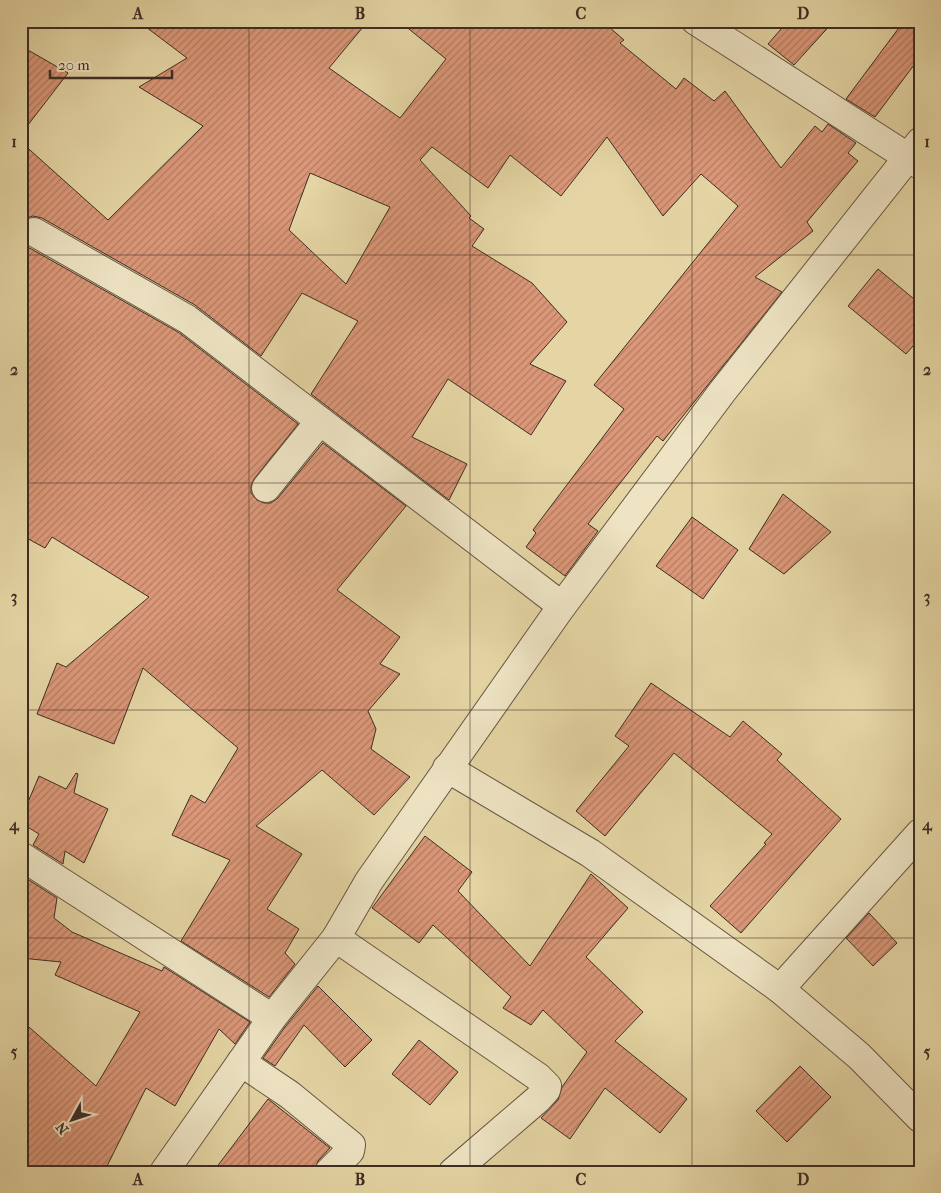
<svg xmlns="http://www.w3.org/2000/svg" width="941" height="1193" viewBox="0 0 941 1193" font-family="'IM FELL French Canon',serif">
<style>
.building{fill:url(#building-hatch);stroke:#3e2d24;fill-rule:evenodd}
.lines{fill:none;stroke-linecap:round;stroke-linejoin:round}
.street-casing{stroke:#685744;stroke-width:30}
.street{stroke:#eee4c4;stroke-width:28}
.grid{fill:none;stroke:#3e2d24;stroke-width:1;stroke-opacity:0.55}
.neatline{fill:none;stroke:#3e2d24;stroke-width:2}
.grid-label{font-size:16px;text-anchor:middle;font-weight:bold;fill:#3e2d24}
</style>
<defs>
<pattern id="building-hatch" width="6" height="6" patternUnits="userSpaceOnUse" patternTransform="scale(1.25)"><rect width="6" height="6" fill="#db9778"/><path d="M-1 1l2-2M0 6l6-6M5 7l2-2" fill="none" stroke="#b37c62"/></pattern>
</defs>
<rect width="100%" height="100%" fill="#e5d5a4"/>
<filter id="stains"><feTurbulence type="fractalNoise" baseFrequency=".004" numOctaves="4"/><feColorMatrix values="0 0 0 0 .2 0 0 0 0 .09 0 0 0 0 .02 0 0 0 .5 -.17"/></filter>
<radialGradient id="worn" r=".72"><stop offset=".6" stop-color="#630" stop-opacity="0"/><stop offset="1" stop-color="#630" stop-opacity=".3"/></radialGradient>
<g class="building">
<path d="M138,21H368L329,68L400,118L446,59L399,21H602L624,40L620,43L676,89L684,78L714,101L725,91L781,168L815,126L822,132L828,124L856,143L848,153L858,161L807,222L813,231L755,277L782,292L663,441L657,436L588,524L598,531L565,576L526,547L536,533L533,530L624,409L594,385L738,206L701,174L663,216L607,137L561,196L510,155L488,188L432,147L420,160L471,216L469,218L484,229L472,246L532,283L567,322L530,364L566,381L531,435L448,379L412,437L467,464L449,500L311,394L358,321L302,293L261,356L195,305L42,218L33,216L27,218L21,223V142L108,220L203,126L139,87L187,58ZM310,173L390,207L346,284L289,230Z"/>
<polygon points="788,21 834,21 794,65 768,44"/>
<polygon points="904,21 920,21 920,57 875,117 846,99"/>
<polygon points="21,46 68,73 21,134"/>
<polygon points="21,241 26,246 178,332 298,424 254,479 251,486 251,493 257,500 264,503 271,503 278,498 323,443 406,506 337,590 400,637 380,664 400,674 368,711 376,729 371,749 410,777 374,815 322,770 256,826 302,854 267,909 299,929 285,953 295,964 269,997 181,941 230,860 172,835 191,795 205,803 238,748 143,668 114,744 37,714 57,663 66,667 149,597 52,537 45,548 21,535"/>
<polygon points="878,269 920,304 920,338 906,354 848,306"/>
<polygon points="783,494 831,532 784,574 749,549"/>
<polygon points="692,517 738,550 703,599 656,566"/>
<polygon points="651,683 730,737 743,721 782,754 777,760 841,819 741,933 710,906 766,844 764,843 772,834 674,753 605,836 576,811 629,746 615,736"/>
<polygon points="76,773 78,774 74,793 108,809 84,863 65,851 63,864 33,845 39,834 21,823 21,814 23,814 39,776 66,789"/>
<polygon points="425,836 472,872 458,891 530,966 591,874 628,908 586,957 643,1012 615,1041 687,1099 660,1133 605,1088 570,1139 541,1118 558,1100 562,1087 587,1052 543,1010 531,1025 503,1008 511,997 433,925 419,943 372,908"/>
<polygon points="21,875 57,898 54,918 72,932 162,971 164,967 250,1022 235,1044 219,1029 175,1106 146,1088 104,1172 21,1172 21,1020 96,1086 140,1012 55,975 61,962 21,958"/>
<polygon points="869,913 897,943 873,966 846,938"/>
<polygon points="318,986 372,1040 345,1067 304,1025 275,1066 263,1058 285,1027"/>
<polygon points="419,1040 458,1072 430,1105 392,1074"/>
<polygon points="800,1066 831,1097 787,1142 756,1111"/>
<polygon points="268,1099 330,1148 318,1161 314,1172 213,1172"/>
</g>
<g class="lines">
<g class="street-casing">
<g id="street">
<polyline points="696,21 920,165"/>
<polyline points="34,232 187,319 562,606"/>
<polyline points="266,488 320,421"/>
<polyline points="447,768 590,853 780,989 859,1056 920,1118"/>
<polyline points="21,856 272,1018"/>
<polyline points="336,938 499,1050 538,1077 547,1086 546,1090 538,1099 453,1172"/>
<polyline points="780,989 920,833"/>
<polyline points="241,1062 290,1095 351,1145 350,1151 329,1172"/>
<polyline points="164,1172 272,1018 336,938 369,881 562,606 722,392 920,142"/>
</g>
</g>
<use href="#street" class="street"/>
</g>
<path class="grid" d="M249,21V1172M470,21V1172M692,21V1172M21,255H920M21,483H920M21,710H920M21,938H920"/>
<rect width="941" height="1193" fill="none" stroke="#e5d5a4" stroke-width="55"/>
<g transform="translate(72 1120) rotate(230)" stroke="#eee4c4" stroke-width="4" paint-order="stroke">
<path d="M0-4L9 19L0 12L-9 19Z" fill="#3e2d24"/>
<text y="-8" font-size="14" font-weight="bold" text-anchor="middle" fill="#3e2d24">N</text>
</g>
<path d="M50 70v8h122v-8" fill="none" stroke="#3e2d24" stroke-width="2.5"/>
<text x="58" y="70" font-size="15" fill="#3e2d24" stroke="#eee4c4" stroke-width="4" paint-order="stroke">20 m</text>
<rect x="28" y="28" width="886" height="1138" class="neatline"/>
<g class="grid-label">
<text x="138" y="19">A</text>
<text x="360" y="19">B</text>
<text x="581" y="19">C</text>
<text x="803" y="19">D</text>
<text x="14" y="147">1</text>
<text x="927" y="147">1</text>
<text x="14" y="375">2</text>
<text x="927" y="375">2</text>
<text x="14" y="602">3</text>
<text x="927" y="602">3</text>
<text x="14" y="830">4</text>
<text x="927" y="830">4</text>
<text x="14" y="1057">5</text>
<text x="927" y="1057">5</text>
<text x="138" y="1185">A</text>
<text x="360" y="1185">B</text>
<text x="581" y="1185">C</text>
<text x="803" y="1185">D</text>
</g>
<rect width="100%" height="100%" filter="url(#stains)"/>
<rect width="100%" height="100%" fill="url(#worn)"/>
</svg>
